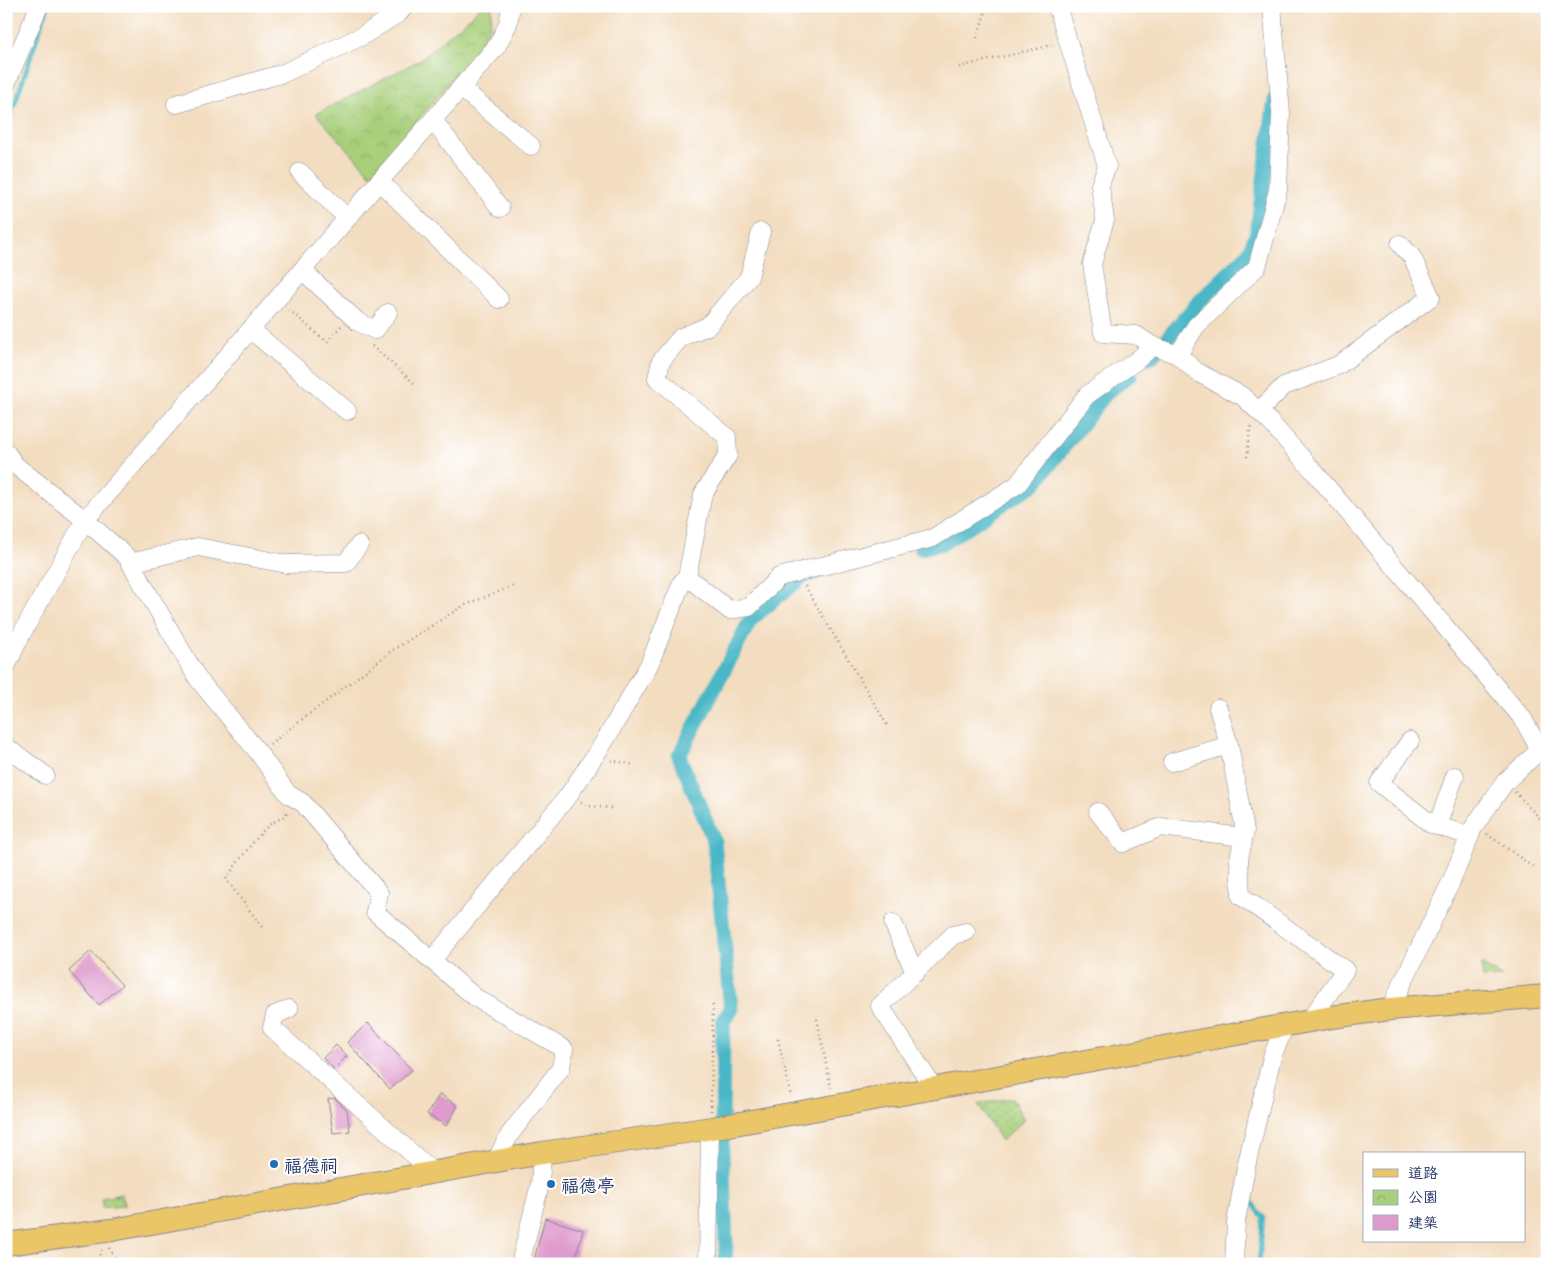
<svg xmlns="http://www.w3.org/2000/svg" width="1553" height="1270" viewBox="0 0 1553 1270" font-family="'Playpen Sans','LXGW WenKai TC',sans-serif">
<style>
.grass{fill:url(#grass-dots);stroke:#627f6c}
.park{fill:url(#park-crowns);stroke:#627f6c}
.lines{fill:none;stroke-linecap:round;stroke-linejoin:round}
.stream{stroke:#4ab7c6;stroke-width:4.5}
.canal{stroke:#4ab7c6;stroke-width:15}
.building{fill:#de9acc}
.minor-casing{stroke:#87868f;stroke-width:19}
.major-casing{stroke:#87868f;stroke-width:24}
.path{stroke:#87868f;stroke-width:2.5;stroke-dasharray:1 4;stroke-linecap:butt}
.minor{stroke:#fff;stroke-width:18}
.major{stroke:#ebc669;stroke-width:22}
.poi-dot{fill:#1f6fb2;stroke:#fff;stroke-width:2}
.labels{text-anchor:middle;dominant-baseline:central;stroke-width:4;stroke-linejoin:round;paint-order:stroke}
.poi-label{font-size:18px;fill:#1b2f5e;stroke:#fff;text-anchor:start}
</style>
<defs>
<pattern id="grass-dots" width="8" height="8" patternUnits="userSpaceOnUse" patternTransform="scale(1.25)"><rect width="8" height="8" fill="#a8cf7a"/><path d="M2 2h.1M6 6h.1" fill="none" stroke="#90b26c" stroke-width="1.8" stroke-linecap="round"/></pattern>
<pattern id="park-crowns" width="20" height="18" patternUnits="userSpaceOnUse" patternTransform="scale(1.25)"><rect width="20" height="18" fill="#a8cf7a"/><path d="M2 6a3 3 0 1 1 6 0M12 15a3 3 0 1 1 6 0" fill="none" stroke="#90b26c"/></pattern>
</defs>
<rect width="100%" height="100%" fill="#fff"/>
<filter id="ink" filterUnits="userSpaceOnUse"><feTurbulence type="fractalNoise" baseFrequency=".02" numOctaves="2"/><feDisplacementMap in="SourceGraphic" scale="10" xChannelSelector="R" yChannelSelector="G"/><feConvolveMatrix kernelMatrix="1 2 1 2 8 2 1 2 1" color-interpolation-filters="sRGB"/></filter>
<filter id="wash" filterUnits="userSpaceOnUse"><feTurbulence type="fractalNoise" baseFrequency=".0096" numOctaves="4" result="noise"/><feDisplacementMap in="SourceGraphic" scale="20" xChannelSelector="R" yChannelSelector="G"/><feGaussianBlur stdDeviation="1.12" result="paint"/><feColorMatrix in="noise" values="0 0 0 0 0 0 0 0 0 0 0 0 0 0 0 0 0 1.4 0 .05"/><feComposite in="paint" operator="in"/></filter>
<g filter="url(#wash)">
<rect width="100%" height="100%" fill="#f3ddc0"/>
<g class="grass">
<polygon points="1481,964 1502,977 1483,978"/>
<polygon points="1012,1098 1024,1120 1001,1141 978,1104"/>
<polygon points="122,1194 124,1206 102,1208 102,1198"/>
</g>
<polygon class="park" points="480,6 492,6 490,26 473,55 371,175 316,114 418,61 472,16"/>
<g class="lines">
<g class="stream">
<polyline points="6,124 10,118 48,6"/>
<polyline points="1247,1196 1263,1217 1259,1264"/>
</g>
<g class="canal">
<polyline points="1151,357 1198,303 1249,253 1257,232 1275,99"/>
<polyline points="921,548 943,543 1035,483 1107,392 1130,375"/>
<polyline points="725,1264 726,1243 722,1150 723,1022 731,1009 714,841 679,756 751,619 803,576 816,573"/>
</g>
</g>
<g id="blocks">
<g class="building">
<polygon points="91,951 122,985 99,1005 69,971"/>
<polygon points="368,1023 412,1070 390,1089 347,1042"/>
<polygon points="336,1045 347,1056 334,1069 323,1058"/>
<polygon points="440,1094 458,1106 446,1126 427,1114"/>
<polygon points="335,1098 347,1110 350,1131 333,1133 328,1099"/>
<polygon points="545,1218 583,1230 574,1264 533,1264"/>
</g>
</g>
</g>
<g filter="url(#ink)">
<use href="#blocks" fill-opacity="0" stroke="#87868f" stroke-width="1"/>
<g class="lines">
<g class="minor-casing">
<g id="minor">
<polyline points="1057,6 1107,166 1100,185 1105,220 1092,264 1103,333 1136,335 1153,346"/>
<polyline points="6,84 39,6"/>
<polyline points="461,88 531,146"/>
<polyline points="176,104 284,73 362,36 399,13 405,6"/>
<polyline points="433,120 500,208"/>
<polyline points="300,172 347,218"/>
<polyline points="379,181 499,299"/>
<polyline points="302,270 358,322 375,330 388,313"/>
<polyline points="251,330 347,411"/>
<polyline points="1178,355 1196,326 1257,267 1278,190 1281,113 1272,6"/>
<polyline points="1259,411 1284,386 1339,365 1431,297 1412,257 1400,244"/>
<polyline points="6,452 15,465 85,520 127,557 198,679 258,752 288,794 303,803 379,893 375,912 476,998 564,1049 561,1068 510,1134 495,1162"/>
<polyline points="130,563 198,547 286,564 346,563 359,545"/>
<polyline points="687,577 703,494 728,455 727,437 657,378 661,361 681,337 708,326 749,277 761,232"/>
<polyline points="6,667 21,635 85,520 497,46 508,24 511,6"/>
<polyline points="1218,708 1229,745 1245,831 1239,859 1241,896 1345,970 1310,1020"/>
<polyline points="1410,741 1379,783 1431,824 1470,836"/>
<polyline points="6,747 45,775"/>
<polyline points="1172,762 1229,745"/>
<polyline points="1098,812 1123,843 1161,827 1243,837"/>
<polyline points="1437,826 1455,776"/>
<polyline points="893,923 915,973"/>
<polyline points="432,960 568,796 604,742 649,665 682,582 687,577 729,610 749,607 779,577 933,538 1017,485 1087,395 1136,361 1153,346 1178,355 1197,372 1242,396 1270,422 1316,474 1523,719 1540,750 1505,782 1473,828 1451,882 1390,1009"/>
<polyline points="289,1009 275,1015 272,1028 434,1173"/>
<polyline points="933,1087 880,1006 953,935 966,932"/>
<polyline points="520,1264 540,1184 542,1153"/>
<polyline points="708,1264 710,1128"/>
<polyline points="1234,1264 1236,1222 1246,1167 1272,1057 1285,1025"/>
</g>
</g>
<g class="major-casing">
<polyline id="major" points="6,1244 112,1230 542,1153 712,1128 1332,1017 1390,1009 1547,996"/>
</g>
<g class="path">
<polyline points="977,38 987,6"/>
<polyline points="959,67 1052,45"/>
<polyline points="289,310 327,342 341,326"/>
<polyline points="372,346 415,384"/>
<polyline points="1247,457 1250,431 1252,426"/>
<polyline points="805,586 887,725"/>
<polyline points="270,744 393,650 463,606 513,586"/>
<polyline points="611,760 634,765"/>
<polyline points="1515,792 1547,826"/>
<polyline points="581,802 589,806 611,808"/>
<polyline points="1487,834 1533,867"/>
<path d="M262,927L226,879C238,861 251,844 266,828C273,820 281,821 288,811"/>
<polyline points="817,1019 831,1088"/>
<polyline points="778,1039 791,1096"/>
<polyline points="711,1111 713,1002"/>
<polyline points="109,1248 119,1264"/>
<polyline points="95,1264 102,1250"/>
</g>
<use href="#minor" class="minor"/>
<use href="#major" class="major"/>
</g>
</g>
<g class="poi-dot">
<circle cx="274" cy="1164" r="5"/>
<circle cx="551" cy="1184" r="5"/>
</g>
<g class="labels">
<g class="poi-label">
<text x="284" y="1164">福德祠</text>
<text x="561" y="1184">福德亭</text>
</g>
</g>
<rect width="1553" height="1270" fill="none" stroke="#fff" stroke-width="25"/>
<rect x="1363" y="1152" width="162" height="90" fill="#ffffff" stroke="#a4acbf"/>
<rect x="1373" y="1169" width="25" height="8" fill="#ebc669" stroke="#a4acbf"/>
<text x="1408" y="1178" font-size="15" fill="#1b2f5e">道路</text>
<rect x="1373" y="1190" width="25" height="15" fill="url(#park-crowns)" stroke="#a4acbf"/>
<text x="1408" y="1202" font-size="15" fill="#1b2f5e">公園</text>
<rect x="1373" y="1215" width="25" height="15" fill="#de9acc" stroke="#a4acbf"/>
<text x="1408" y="1228" font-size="15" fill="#1b2f5e">建築</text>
</svg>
